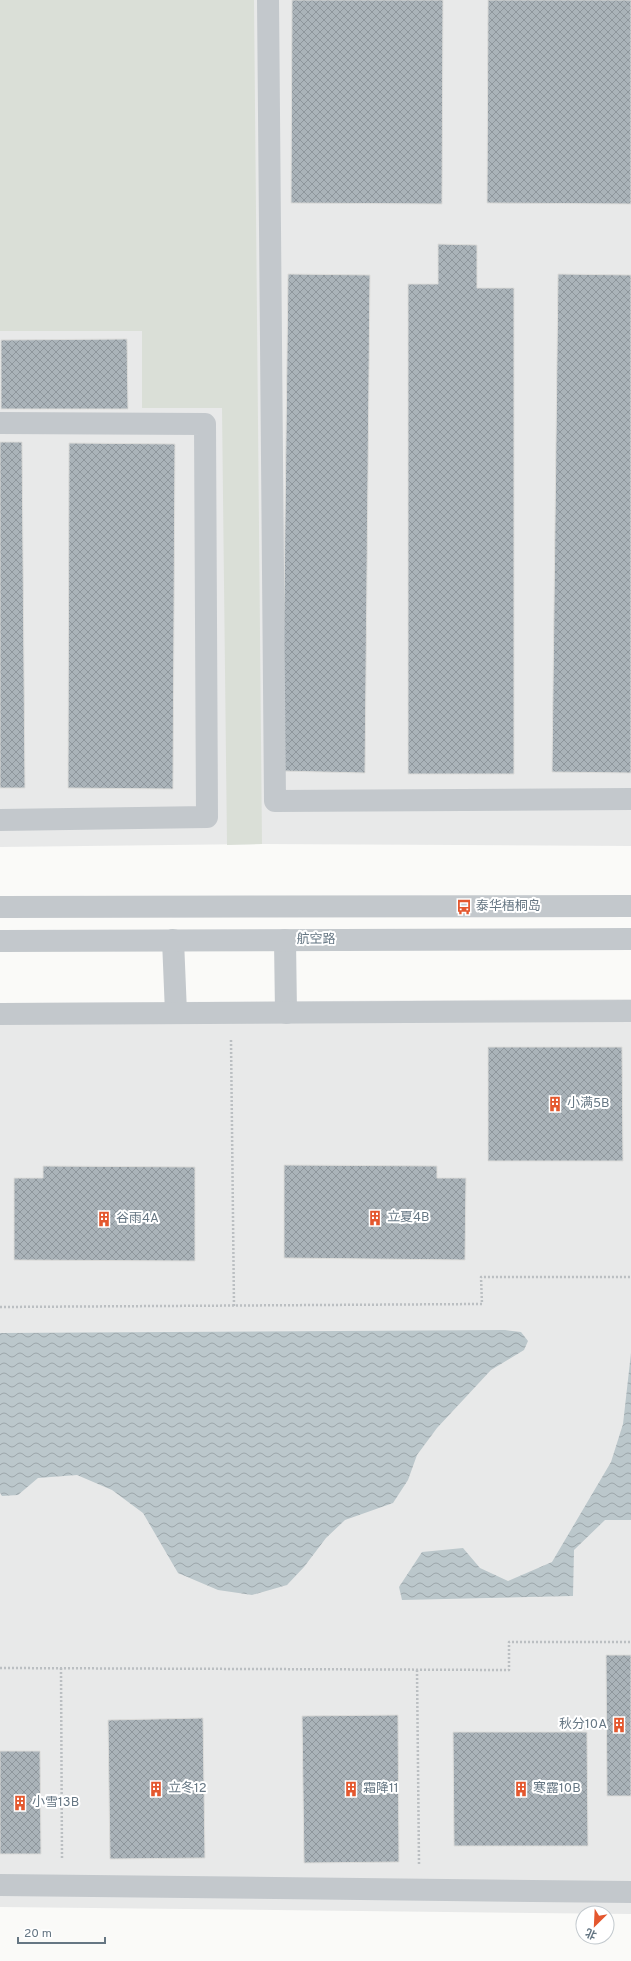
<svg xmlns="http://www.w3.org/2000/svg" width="631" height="1961" viewBox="0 0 631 1961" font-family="Overpass,'Noto Sans SC',sans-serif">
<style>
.built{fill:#e8e9e9}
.grass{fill:#dadfd7}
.water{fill:url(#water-waves)}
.building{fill:url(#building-cross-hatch);stroke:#dcdcda}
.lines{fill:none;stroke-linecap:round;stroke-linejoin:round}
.path{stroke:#bbbfc2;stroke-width:2.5;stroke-dasharray:2 2;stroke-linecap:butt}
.minor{stroke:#c3c8cc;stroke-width:22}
.labels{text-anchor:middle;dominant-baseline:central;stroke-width:4;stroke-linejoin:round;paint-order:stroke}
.poi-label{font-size:13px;fill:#657683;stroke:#fff;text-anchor:start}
.street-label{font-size:13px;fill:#657683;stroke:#fff}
</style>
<defs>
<pattern id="water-waves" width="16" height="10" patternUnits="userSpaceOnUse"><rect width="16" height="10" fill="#bbc7cb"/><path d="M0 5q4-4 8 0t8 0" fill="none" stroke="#9ca6aa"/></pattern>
<pattern id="building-cross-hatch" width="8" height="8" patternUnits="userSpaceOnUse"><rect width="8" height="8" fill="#aab3b9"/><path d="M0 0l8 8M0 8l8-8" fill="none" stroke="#8e969c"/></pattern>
</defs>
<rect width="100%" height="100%" fill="#fafaf8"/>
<g class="built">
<polygon points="0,0 631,0 631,846 262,844 0,847"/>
<polygon points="631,999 631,1914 0,1907 0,1003"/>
</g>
<polygon class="grass" points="0,0 254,0 262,844 227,845 222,408 142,408 142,331 0,331"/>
<g class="water">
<polygon points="505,1330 521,1332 528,1341 524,1350 491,1370 437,1428 417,1455 408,1480 393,1503 345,1520 326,1538 304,1567 287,1585 252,1595 218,1590 178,1573 143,1513 112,1490 77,1475 38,1478 18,1495 2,1496 0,1493 0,1333"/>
<polygon points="631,1353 631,1520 605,1520 574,1550 573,1596 402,1600 399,1587 422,1552 463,1548 480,1568 508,1581 552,1562 611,1462 623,1424"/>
</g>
<g class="building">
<polygon points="292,0 443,0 442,204 291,203"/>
<polygon points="488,0 631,0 631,204 487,203"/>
<polygon points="438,244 477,245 477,288 514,288 514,774 408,774 408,284 438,284"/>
<polygon points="288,274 370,275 365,773 282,771"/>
<polygon points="558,274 631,275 631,773 552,772"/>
<polygon points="127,339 128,409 1,409 1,340"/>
<polygon points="0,442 22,442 25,788 0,788"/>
<polygon points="69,443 175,444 173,789 68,788"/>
<polygon points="488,1047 622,1047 623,1161 488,1161"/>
<polygon points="284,1165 437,1166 437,1178 466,1178 465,1260 284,1258"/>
<polygon points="43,1166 195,1167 195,1261 14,1260 14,1178 43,1178"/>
<polygon points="606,1655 631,1655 631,1796 607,1796"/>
<polygon points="398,1715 399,1862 304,1863 302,1716"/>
<polygon points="203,1718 205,1858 110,1859 108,1720"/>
<polygon points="453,1732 587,1732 588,1846 454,1846"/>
<polygon points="0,1751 40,1751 41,1854 0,1854"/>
</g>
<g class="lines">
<g class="path">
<polyline points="231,1040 234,1306"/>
<polyline points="0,1307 482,1304 481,1277 631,1277"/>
<polyline points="0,1668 509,1670 509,1642 631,1642"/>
<polyline points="61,1668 62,1859"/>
<polyline points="417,1670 419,1864"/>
</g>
<g class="minor">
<polyline points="268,0 275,801 631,799"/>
<polyline points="0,423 205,424 207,817 0,820"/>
<polyline points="0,907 631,906"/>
<polyline points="173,940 176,1013"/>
<polyline points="285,940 286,1013"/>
<polyline points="0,941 631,939"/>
<polyline points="0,1014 631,1011"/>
<polyline points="0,1885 631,1892"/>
</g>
</g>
<defs>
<g id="bus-bare" transform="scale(1.2)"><path d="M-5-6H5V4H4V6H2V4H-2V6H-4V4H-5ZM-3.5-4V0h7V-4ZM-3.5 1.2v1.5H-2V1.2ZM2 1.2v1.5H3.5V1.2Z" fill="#e4572e" stroke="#fff" stroke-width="2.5" paint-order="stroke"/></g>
<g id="building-bare" transform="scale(1.2)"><path d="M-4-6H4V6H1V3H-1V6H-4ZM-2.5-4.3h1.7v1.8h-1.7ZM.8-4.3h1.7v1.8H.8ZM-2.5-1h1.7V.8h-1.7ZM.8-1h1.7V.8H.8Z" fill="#e4572e" stroke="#fff" stroke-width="2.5" paint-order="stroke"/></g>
</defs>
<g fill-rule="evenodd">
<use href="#bus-bare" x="464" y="907"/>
<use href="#building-bare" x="555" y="1104"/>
<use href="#building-bare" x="375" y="1218"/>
<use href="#building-bare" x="104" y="1219"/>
<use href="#building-bare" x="619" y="1725"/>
<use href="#building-bare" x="156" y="1789"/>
<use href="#building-bare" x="351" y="1789"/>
<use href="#building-bare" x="521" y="1789"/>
<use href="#building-bare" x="20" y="1803"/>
</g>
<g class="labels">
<g class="poi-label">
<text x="476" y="907">泰华梧桐岛</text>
<text x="567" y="1104">小满5B</text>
<text x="387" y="1218">立夏4B</text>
<text x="116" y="1219">谷雨4A</text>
<text x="607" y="1725" text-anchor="end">秋分10A</text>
<text x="168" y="1789">立冬12</text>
<text x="363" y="1789">霜降11</text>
<text x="533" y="1789">寒露10B</text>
<text x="32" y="1803">小雪13B</text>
</g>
<g class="street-label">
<text x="316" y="940">航空路</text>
</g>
</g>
<g transform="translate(595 1925) rotate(204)"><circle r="19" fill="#ffffff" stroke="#c1c8cd"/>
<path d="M0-3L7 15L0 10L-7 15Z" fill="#e4572e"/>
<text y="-6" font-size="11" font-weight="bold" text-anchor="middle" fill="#657683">北</text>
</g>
<path d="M18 1937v6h87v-6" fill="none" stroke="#657683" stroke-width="2"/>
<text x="24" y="1937" font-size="12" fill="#657683" stroke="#ffffff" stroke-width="3" paint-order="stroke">20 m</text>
</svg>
